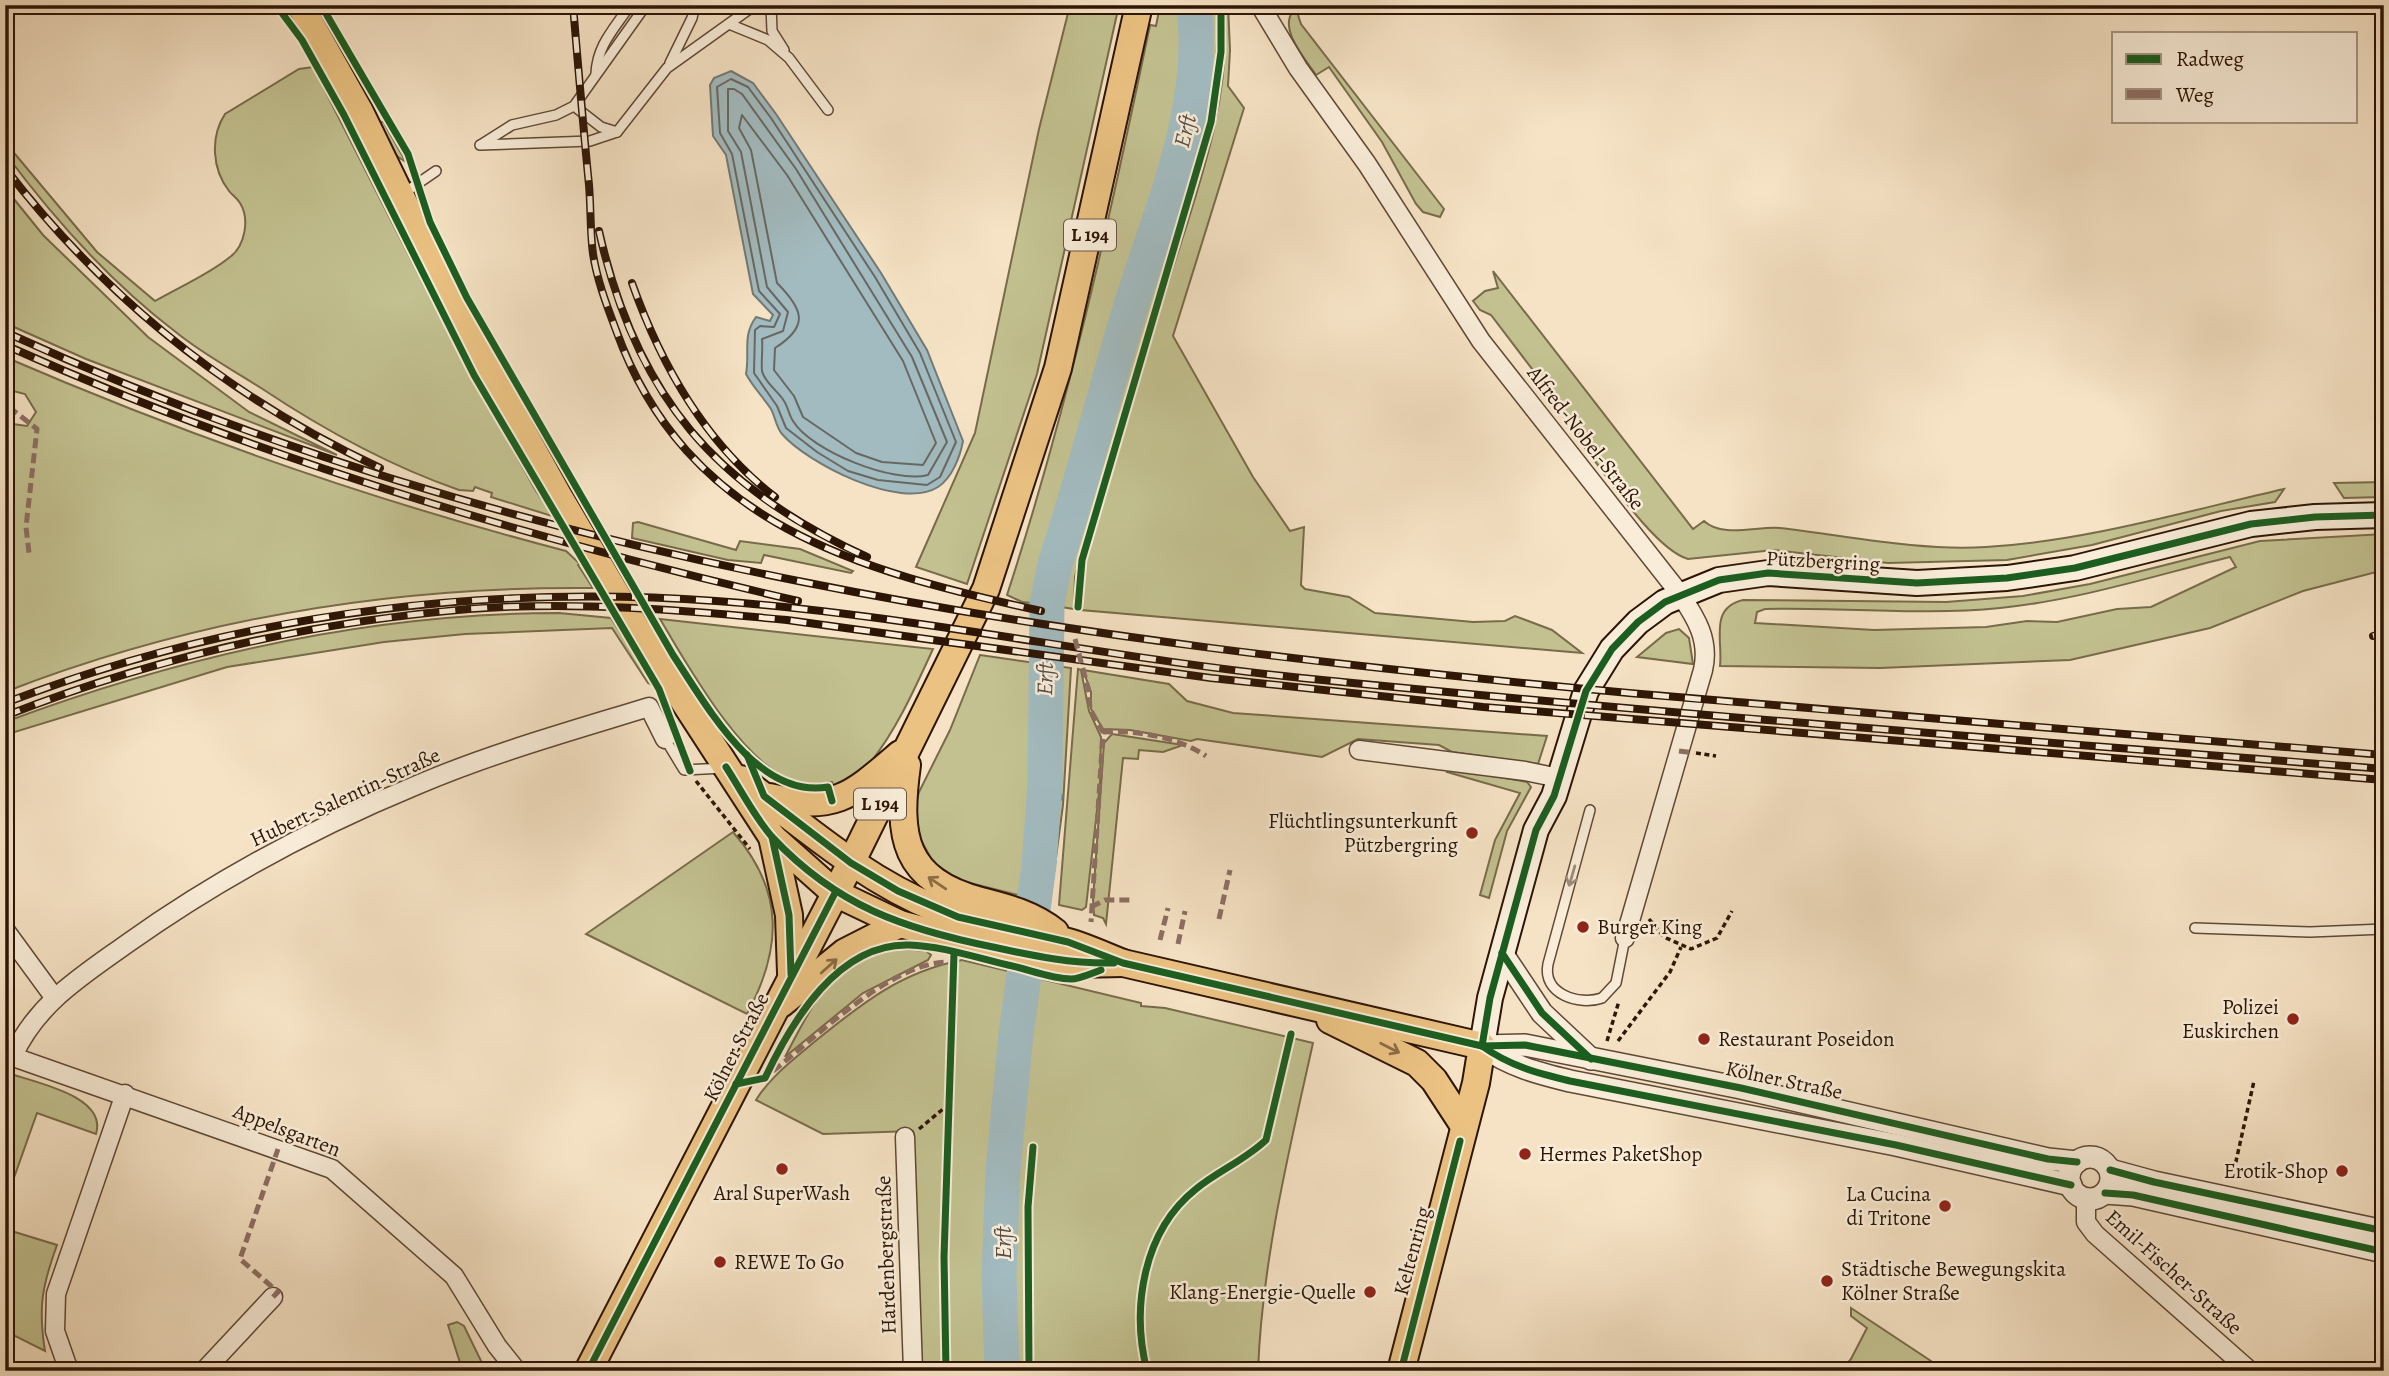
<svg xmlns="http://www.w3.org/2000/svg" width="2389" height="1376" viewBox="0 0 2389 1376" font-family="Alegreya,serif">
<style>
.green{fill:#c3c190;stroke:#786b4a;stroke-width:2;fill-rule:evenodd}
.water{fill:#a2bbc0;stroke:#737975;stroke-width:2}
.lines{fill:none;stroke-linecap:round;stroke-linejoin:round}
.shore{stroke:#686862;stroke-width:2}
.stream{stroke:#737975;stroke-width:6}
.river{stroke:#a2bbc0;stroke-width:35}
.service-casing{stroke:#5f4835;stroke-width:12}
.minor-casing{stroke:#5f4835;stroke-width:21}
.tertiary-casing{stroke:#5f4835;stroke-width:24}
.secondary-casing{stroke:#2d1505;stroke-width:28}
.primary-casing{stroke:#2d1505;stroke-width:30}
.path{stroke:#2d1505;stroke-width:3.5;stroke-dasharray:5 3.5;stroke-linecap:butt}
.service{stroke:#f9edd9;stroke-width:9}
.minor{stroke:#f9edd9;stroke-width:18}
.tertiary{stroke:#f9edd9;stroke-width:21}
.secondary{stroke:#f9edd9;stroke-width:24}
.primary{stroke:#ebc282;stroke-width:26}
.rail-casing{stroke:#2d1505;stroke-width:8}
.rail{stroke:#f9edd9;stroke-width:5;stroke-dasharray:16;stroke-linecap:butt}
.quiet{stroke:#8d6e63;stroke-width:5;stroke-dasharray:10 5;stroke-linecap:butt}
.cycleway-casing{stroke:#f9edd9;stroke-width:11}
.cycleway{stroke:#1b5e20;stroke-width:7}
.oneway{stroke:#9d8c7a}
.oneway2{stroke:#8c6c44}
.poi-dot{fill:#8f2418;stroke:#f9edd9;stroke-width:2.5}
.labels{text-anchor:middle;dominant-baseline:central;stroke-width:5;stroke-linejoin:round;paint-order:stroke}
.shield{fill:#f9edd9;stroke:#6a5645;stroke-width:2}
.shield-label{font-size:19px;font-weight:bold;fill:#2d1505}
.street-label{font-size:21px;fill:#2d1505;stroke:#f9edd9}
.poi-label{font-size:21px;fill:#2d1505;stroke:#f9edd9;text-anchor:end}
.water-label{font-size:23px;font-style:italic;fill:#564f46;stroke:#f9edd9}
</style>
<rect width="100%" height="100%" fill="#f6e3c5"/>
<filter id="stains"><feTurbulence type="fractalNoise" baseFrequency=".00286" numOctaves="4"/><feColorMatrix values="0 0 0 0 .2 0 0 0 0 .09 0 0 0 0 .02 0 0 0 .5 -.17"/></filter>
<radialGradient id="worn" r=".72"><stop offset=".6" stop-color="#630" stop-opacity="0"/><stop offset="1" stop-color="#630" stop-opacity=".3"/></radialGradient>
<g class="green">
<polygon points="1070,5 1119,5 1037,374 967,584 916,567 975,433 1039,129"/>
<path d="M1160,5H1191L1193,68L1186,112L1046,573L1040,604L1022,602L1007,595C1068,408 1110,218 1150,25L1156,26Z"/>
<path d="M1204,5H1217C1219,54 1213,99 1202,146L1086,532L1075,577L1074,609L1054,606L1071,537L1196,120L1205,70Z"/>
<path d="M1224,5H1228L1230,50L1228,86L1244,108L1173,336L1253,477L1290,531L1304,527L1301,585L1305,589L1349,597L1375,613L1473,622L1505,621L1515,616L1552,630L1582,653L1081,610L1086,554C1113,466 1139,378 1166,290C1194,199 1233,102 1224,5Z"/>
<path d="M1300,5L1298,15L1301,24L1444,209L1440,217L1423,212L1416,204L1382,142L1329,67L1316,75C1304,57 1272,22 1300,5Z"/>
<path d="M313,67L453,342L536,491L555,517L491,497L492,493L475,487L473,491L459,490C387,465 324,430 261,388C233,370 203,354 177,333C111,283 54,219 5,153V142L97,252L155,301C179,287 208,275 230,257C245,246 250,219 240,203C237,198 232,195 229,191C212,169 210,137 225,114L299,69Z"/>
<polygon points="318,67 324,67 548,499 443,315 358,137"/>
<polygon points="383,121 406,162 392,153 378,125"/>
<polygon points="5,188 43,235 148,337 249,412 337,455 86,359 5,323"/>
<path d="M1493,271L1693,529L1704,521C1722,538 1757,526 1780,528C1849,536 1916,551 1986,547C2087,541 2187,511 2284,489L2275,502L2221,511L2092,545L2007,560L1888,563L1774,550L1688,559C1654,549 1605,473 1582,444L1577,428L1491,315L1480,310L1473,301L1485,291L1498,288Z"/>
<path d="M5,357C188,436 374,501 566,551L580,564L578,565L593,588C392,586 193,619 5,692V423L27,426L36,412L25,394L5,389Z"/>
<polygon points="2384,482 2384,497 2344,498 2334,483"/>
<polygon points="638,522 736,550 740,541 800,549 853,571 851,573 764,555 761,563 728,560 632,538 633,523"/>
<path d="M2384,534V570L2303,591L2210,628L2070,660L1880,668L1720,666C1723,640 1709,608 1743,600L1946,602L2023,596L2090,584L2260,541ZM2230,557L2236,567L2151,607L2117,609L2057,622L2027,621L1986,627L1874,630L1755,623L1757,612L1765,609C1843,607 1922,616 2000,608C2079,600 2153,576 2230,557Z"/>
<path d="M559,613L611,618L655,686L648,683L612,628L465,634L384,642L227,667L5,735V722C182,656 370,613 559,613Z"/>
<path d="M660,619L933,649C915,688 897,729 870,763C861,774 847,782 836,791L832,782C820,784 807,786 795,782C742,764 688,666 660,619Z"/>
<polygon points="1679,629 1689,638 1693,664 1637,657 1666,633"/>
<polygon points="980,655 1071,668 1063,805 1050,903 958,880 933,862 911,822 919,792 950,730"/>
<polygon points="1078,669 1081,670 1089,711 1101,737 1100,784 1086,907 1082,910 1059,905"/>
<polygon points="1083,670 1169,684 1187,701 1233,713 1547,736 1538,764 1452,752 1439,745 1358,739 1322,757 1197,739 1191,741 1130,730 1103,729 1091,709 1091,692"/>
<polygon points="1112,734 1183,745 1163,752 1139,750 1138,759 1123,758 1106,924 1103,918 1094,915 1093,899 1104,743"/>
<polygon points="1448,768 1527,782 1531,787 1507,831 1489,898 1480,895 1495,840 1520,793 1447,772"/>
<path d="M733,832C785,891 782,949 747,1014L586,934Z"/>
<path d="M903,949L926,951L931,955L928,960L863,993L785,1057C803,1023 824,976 860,958C873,952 889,951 903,949Z"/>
<path d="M962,960L1141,1003V1006L1165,1008L1313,1043C1289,1151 1262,1261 1258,1371H921L913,1131L823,1134L756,1100C771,1076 792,1061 813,1043C861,1004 900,972 962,960Z"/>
<path d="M5,1072C32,1082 108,1095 96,1134L37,1113L5,1203Z"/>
<path d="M5,1229L57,1245C42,1286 38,1308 45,1351L5,1331Z"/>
<polygon points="1851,1308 1931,1361 1941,1371 1841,1371 1851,1359 1867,1328 1851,1316"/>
<polygon points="457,1322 464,1326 486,1371 462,1369 448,1325"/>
</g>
<path class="water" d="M731,71L753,83L776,114L881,273L927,350L963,441C960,457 952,478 938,487C900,511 807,463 782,434C776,427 775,416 771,409C763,397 753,387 746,374C750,352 742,336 756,317L770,321L773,315L753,294L726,155L713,136L710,85L714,78Z"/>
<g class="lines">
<g class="shore">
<polygon points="731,79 748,87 771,118 875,277 920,353 956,442 940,477 927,485 878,480 848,471 817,452 786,428 777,406 754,373 755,330 760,326 774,327 780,314 759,291 732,154 720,133 717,87"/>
<path d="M728,89H734L742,94L796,169L912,357L947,442L928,475C894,484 811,451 793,421C789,415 788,407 784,401C779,392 764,382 762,371C761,361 763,349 762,339L783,331L788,312L767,287L741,152L728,131Z"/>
<path d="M742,115L787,175L903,361L936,443L923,465L882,462L856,453L803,417L794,396L774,370L775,348C810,326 803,309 777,283L751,150L739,128Z"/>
</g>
<polyline class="stream" points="1043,814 1061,797"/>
<path class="river" d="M1002,1371L999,1276L1003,1170L1016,1034L1039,865L1045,783L1047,604L1055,564C1083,480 1104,394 1130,309C1160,210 1207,111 1194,5"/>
<g class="service-casing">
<g id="service">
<polyline points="771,5 772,31 784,50"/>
<polyline points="729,24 768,40 789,58 828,110"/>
<polyline points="670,63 692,18 695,5"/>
<path d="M596,74C597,45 615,28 630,5"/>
<polyline points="574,106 601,127 617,132"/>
<polyline points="482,144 512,125 556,115 574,106 646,5"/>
<polyline points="480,145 590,141 617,132 667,68 755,5"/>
<polyline points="404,193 436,171"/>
<polyline points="5,404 9,407"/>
<polyline points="670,747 684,770 724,768"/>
<path d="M1590,810L1548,964C1542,994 1579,1006 1602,998L1616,983L1625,938"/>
<polyline points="2195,928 2310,932 2384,929"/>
</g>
</g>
<g class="minor-casing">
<g id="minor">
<path d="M1260,5L1298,68L1367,164L1481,341L1680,594C1696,618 1710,640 1703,670L1625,938"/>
<polyline points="1359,750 1525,771 1559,778"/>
<polyline points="5,930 54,997"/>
<polyline points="5,1054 332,1169 454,1276 497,1346 517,1371"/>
<path d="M13,1056C37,1003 82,976 128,943C218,879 315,827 417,785C492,753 571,731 649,707L665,739"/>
<polyline points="905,1137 913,1371"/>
<polyline points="2086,1198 2086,1222 2095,1234 2250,1371"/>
<polyline points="69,1371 55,1331 56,1294 125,1094"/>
<polyline points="204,1371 273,1297"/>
</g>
</g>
<g class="tertiary-casing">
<g id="tertiary">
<polyline points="1502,953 1542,1013 1591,1059"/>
<polyline points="1482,1046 1525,1045 1741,1088 2048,1159 2077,1162"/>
<path d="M1482,1046C1510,1066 1537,1073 1570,1081L1896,1145L2071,1185"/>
<circle cx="2090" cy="1178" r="21"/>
<polyline points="2110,1170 2154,1182 2384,1231"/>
<polyline points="2105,1193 2133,1195 2384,1252"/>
</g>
</g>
<g class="secondary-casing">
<polyline id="secondary" points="1482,1046 1490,998 1536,830 1554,796 1586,691 1612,649 1638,622 1665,602 1719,580 1768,573 1917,583 2007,578 2075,568 2251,524 2315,517 2384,515"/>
</g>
<g class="primary-casing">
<g id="primary">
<polyline points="300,5 359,110 461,320 558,495 635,626 772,837 835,893 900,924 967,942 1074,964 1123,963"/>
<path d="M907,765C897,837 903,880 981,901C1008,908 1032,914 1055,932"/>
<path d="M741,779C804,826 863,879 937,909C979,926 1025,930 1068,942C1086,947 1105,956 1123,963L1482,1046L1476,1083L1401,1371"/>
<path d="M769,797C836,812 851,796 900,754"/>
<polyline points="772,837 789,915 791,973"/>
<polyline points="781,1004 845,952 900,924"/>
<polyline points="1330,1020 1417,1063 1434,1080 1464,1126"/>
<polyline points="588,1371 851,863 986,589 1058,368 1139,5"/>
</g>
</g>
<g class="path">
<polyline points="1696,753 1716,756"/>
<polyline points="696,781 750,849"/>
<polyline points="1649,919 1664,937 1691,949 1717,938 1732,911"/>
<polyline points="1607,1041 1619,1001"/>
<polyline points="1618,1041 1670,972 1681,947"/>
<polyline points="919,1129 949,1104"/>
<polyline points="2232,1179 2254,1081"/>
</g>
<use href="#service" class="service"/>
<use href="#minor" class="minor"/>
<use href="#tertiary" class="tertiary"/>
<use href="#secondary" class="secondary"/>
<use href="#primary" class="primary"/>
<g class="rail-casing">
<g id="rail">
<path d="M573,5C578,65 583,125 589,185C591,208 590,232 593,254C597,280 607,306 616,330C686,525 860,571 1041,611"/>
<path d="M5,168C105,298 232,399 380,468"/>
<path d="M599,231C636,396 716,488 867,557"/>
<path d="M632,283C661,365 705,443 775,497"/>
<path d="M5,332C519,567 1072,642 1629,693C1881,715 2132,734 2384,755"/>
<path d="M5,345C260,459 527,538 798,601"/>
<polyline points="2373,636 2384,633"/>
<path d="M5,703C235,615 470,584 716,601C912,615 1106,658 1302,678C1662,714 2023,740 2384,769"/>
<path d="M5,716C153,658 312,622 469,609C575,601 682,610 787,620L1211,678L1483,707L2384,780"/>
</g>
</g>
<use href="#rail" class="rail"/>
<g class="quiet">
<polyline points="9,407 37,429 26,527 29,553"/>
<polyline points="1075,639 1089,692 1090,709 1103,732 1091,922"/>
<path d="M1103,732C1137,730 1178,737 1206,756"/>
<polyline points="1679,751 1694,753"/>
<polyline points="1091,907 1105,900 1132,900"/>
<polyline points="1219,919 1230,870"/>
<polyline points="1160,940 1168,908"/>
<polyline points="1178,944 1185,911"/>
<path d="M773,1071C818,1036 893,960 951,962"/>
<polyline points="273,1297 278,1292 240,1259 278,1149"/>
<polyline points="1814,1371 1816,1368"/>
</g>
<g class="cycleway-casing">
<g id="cycleway">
<polyline points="276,5 302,40 344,115 474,375 659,689 690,771"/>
<path d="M321,5L408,154L430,222L467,298L673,655C707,706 757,799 828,787L832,801"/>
<polyline points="1078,607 1082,560 1211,122 1221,52 1221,5"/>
<polyline points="747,755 764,796 851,863 898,891 958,917 1068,942 1123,963 1482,1046 1525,1045 1741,1088 2048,1159 2077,1162"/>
<path d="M726,767C741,790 755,818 773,838C837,906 904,929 993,947C1034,956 1072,964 1114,963"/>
<polyline points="772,837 789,915 791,974"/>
<polyline points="1502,953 1542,1013 1591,1059"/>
<polyline points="1482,1046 1490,998 1536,830 1554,796 1586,691 1612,649 1638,622 1665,602 1719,580 1768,573 1917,583 2007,578 2075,568 2251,524 2315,517 2384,515"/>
<path d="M1482,1046C1510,1066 1537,1073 1570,1081L1896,1145L2071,1185"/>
<path d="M736,1084L765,1078C792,1021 838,943 909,945C942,946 977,958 1008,965C1028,969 1051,979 1071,979C1080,979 1092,973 1101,970"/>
<polyline points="2110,1170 2154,1182 2384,1231"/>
<polyline points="2105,1193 2133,1195 2384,1252"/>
<polyline points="588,1371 835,893"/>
<polyline points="946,1371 944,1257 954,953"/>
<polyline points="1029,1371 1028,1207 1033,1147"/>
<path d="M1147,1371C1131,1308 1143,1231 1196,1189C1218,1171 1245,1160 1266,1140L1291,1034"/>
<polyline points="1401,1371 1460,1141"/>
</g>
</g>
<use href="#cycleway" class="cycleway"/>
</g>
<defs><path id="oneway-shaft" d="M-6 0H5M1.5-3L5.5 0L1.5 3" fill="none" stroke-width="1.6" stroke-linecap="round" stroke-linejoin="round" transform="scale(1.75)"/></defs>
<use class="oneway" href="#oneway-shaft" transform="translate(1572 876) rotate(106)"/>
<g class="oneway2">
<use href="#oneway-shaft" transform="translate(937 883) rotate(-146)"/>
<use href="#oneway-shaft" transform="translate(829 966) rotate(-42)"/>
<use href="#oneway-shaft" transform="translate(1390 1048) rotate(27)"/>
</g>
<g class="poi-dot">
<circle cx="1472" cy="833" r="7"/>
<circle cx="1583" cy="927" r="7"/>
<circle cx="2293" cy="1019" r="7"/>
<circle cx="1704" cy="1039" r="7"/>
<circle cx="1525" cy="1154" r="7"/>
<circle cx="782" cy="1169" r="7"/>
<circle cx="2342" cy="1171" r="7"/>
<circle cx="1945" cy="1206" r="7"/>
<circle cx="720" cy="1262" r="7"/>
<circle cx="1827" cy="1281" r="7"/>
<circle cx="1370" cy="1292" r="7"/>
</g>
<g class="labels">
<g class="shield">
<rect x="1064" y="219.5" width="52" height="31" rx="5"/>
<rect x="854" y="788.5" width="52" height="31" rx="5"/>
</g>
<g class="shield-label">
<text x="1090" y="235">L 194</text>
<text x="880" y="804">L 194</text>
</g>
<g class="street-label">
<text transform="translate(1586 438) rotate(52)">Alfred-Nobel-Straße</text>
<text transform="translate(1823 561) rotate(3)">Pützbergring</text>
<text transform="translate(345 797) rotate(-25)">Hubert-Salentin-Straße</text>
<text transform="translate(736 1047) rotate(-63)">Kölner Straße</text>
<text transform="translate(1784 1080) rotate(12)">Kölner Straße</text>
<text transform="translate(287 1130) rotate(21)">Appelsgarten</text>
<text transform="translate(1412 1251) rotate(-75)">Keltenring</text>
<text transform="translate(886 1255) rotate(-92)">Hardenbergstraße</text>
<text transform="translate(2174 1272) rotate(42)">Emil-Fischer-Straße</text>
</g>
<g class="poi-label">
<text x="1458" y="821">Flüchtlingsunterkunft<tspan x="1458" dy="24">Pützbergring</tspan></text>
<text x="1597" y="927" text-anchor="start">Burger King</text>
<text x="2279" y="1007">Polizei<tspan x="2279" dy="24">Euskirchen</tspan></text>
<text x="1718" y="1039" text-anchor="start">Restaurant Poseidon</text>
<text x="1539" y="1154" text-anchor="start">Hermes PaketShop</text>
<text x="2328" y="1171">Erotik-Shop</text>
<text x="782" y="1193" text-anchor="middle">Aral SuperWash</text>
<text x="1931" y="1194">La Cucina<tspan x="1931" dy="24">di Tritone</tspan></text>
<text x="734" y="1262" text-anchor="start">REWE To Go</text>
<text x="1841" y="1269" text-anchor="start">Städtische Bewegungskita<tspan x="1841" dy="24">Kölner Straße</tspan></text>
<text x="1356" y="1292">Klang-Energie-Quelle</text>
</g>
<g class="water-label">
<text transform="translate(1185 131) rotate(-76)">Erft</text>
<text transform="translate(1045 679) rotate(-88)">Erft</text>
<text transform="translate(1003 1243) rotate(-90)">Erft</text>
</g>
</g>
<rect width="2389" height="1376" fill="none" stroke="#f6e3c5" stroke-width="28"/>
<rect x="7" y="7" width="2375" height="1362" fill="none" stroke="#2d1505" stroke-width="3.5"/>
<rect x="14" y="14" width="2361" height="1348" fill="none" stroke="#2d1505" stroke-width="2"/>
<rect x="2112" y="32" width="245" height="91" fill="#f9edd9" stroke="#a79784" stroke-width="2"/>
<rect x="2126" y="54" width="35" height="10" fill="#1b5e20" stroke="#a79784" stroke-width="2"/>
<text x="2176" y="66" font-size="21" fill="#2d1505">Radweg</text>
<rect x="2126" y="89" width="35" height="10" fill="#8d6e63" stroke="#a79784" stroke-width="2"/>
<text x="2176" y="102" font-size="21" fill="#2d1505">Weg</text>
<rect width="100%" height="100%" filter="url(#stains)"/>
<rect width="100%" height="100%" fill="url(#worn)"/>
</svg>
